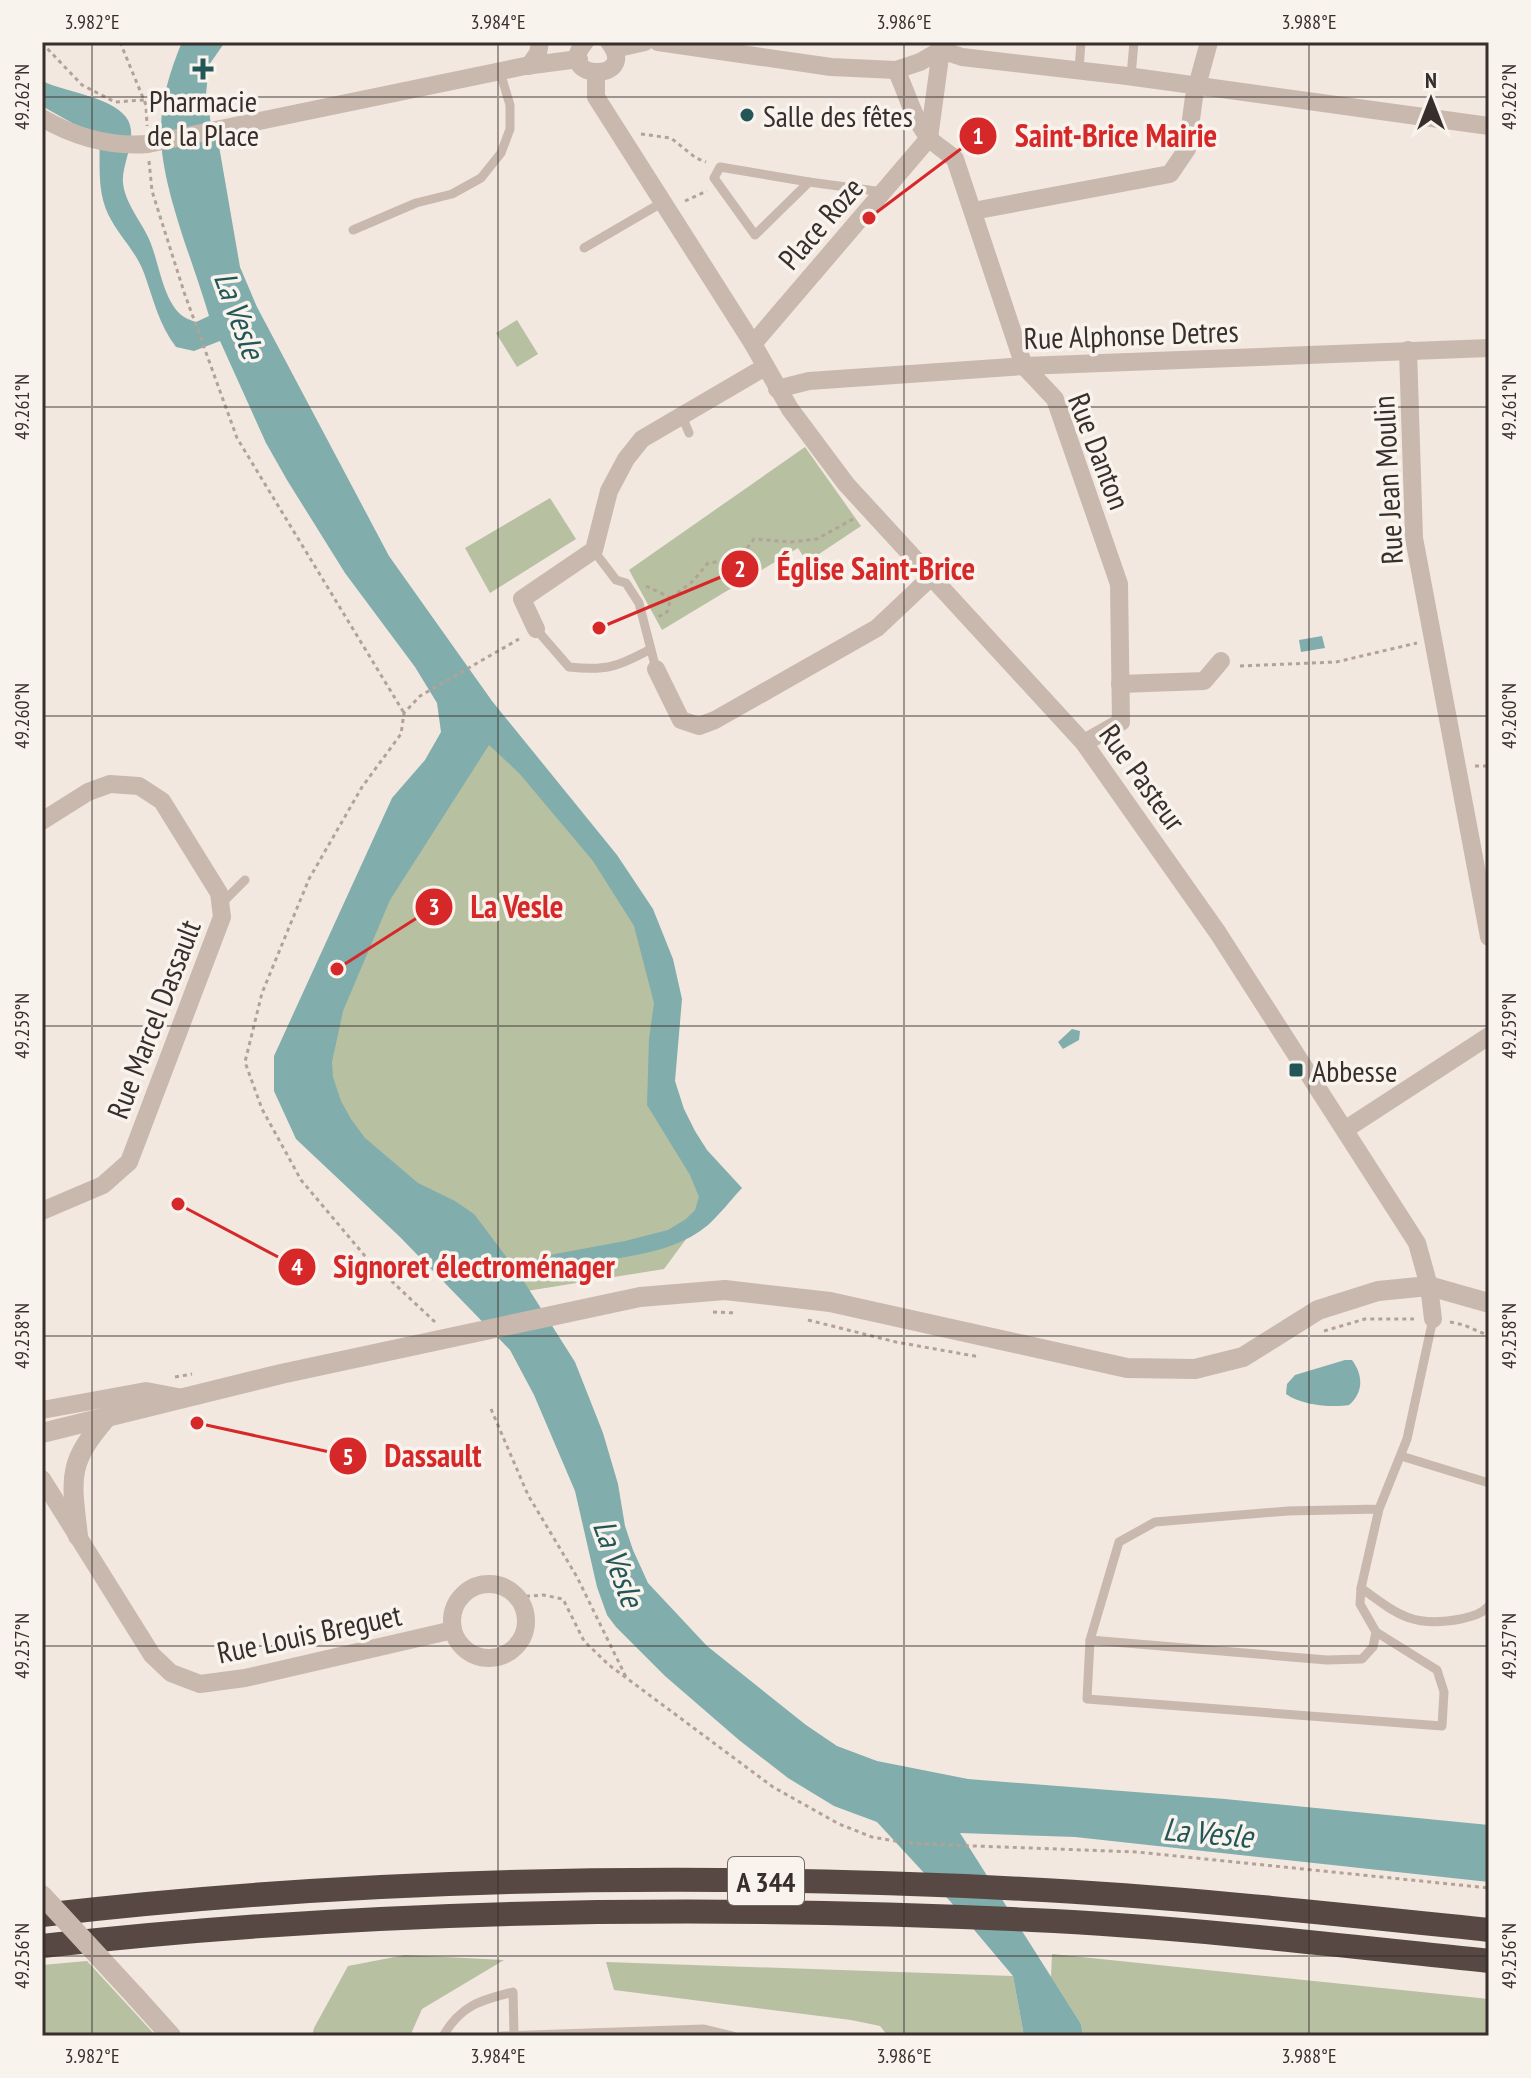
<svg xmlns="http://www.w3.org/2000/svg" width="1531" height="2078" viewBox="0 0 1531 2078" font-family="'PT Sans Narrow',sans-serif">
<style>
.green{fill:#b7c0a1}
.water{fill:#81adac;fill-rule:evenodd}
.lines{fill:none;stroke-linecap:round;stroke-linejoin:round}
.path{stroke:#b5a297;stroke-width:3;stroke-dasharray:4 4;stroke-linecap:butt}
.service{stroke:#c9b8ad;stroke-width:9}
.minor{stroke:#c9b8ad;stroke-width:18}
.tertiary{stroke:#c9b8ad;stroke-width:20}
.motorway{stroke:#584843;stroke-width:24}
.tertiary-bridge{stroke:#c9b8ad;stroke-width:20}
.ticks{fill:none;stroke:#382e2b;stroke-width:2;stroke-opacity:0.45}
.poi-dot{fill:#235757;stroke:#f9f3ed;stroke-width:3}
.labels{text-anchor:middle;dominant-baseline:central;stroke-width:7;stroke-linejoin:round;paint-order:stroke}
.shield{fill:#f9f3ed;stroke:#726965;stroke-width:2}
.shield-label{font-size:28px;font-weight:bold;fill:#382e2b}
.poi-label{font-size:30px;fill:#382e2b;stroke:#f9f3ed;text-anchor:start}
.street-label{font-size:30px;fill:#382e2b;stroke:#f9f3ed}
.water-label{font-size:32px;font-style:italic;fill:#235757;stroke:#f9f3ed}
.leader{fill:none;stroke:#d62828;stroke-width:3}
.callout-dot{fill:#d62828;stroke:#f9f3ed;stroke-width:3}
.mark-label{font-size:24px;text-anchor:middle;font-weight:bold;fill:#fff}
.callout-label{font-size:32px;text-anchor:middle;font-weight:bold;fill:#d62828;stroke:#f9f3ed;stroke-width:7;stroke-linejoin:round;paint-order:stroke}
.neatline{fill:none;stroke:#382e2b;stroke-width:3}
.ticks-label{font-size:20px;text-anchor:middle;fill:#382e2b}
</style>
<rect width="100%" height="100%" fill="#f2e8e0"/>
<g class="green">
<polygon points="517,320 538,354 517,367 496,333"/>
<polygon points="805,447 861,526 807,562 798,548 662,630 629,570"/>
<polygon points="550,498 576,539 490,593 465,548"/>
<polygon points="454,721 504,726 641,914 671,1039 666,1102 715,1200 664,1269 483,1298 284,1074"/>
<polygon points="1052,1954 1489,1999 1489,2036 1083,2036 1081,2024 1051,1977"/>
<polygon points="405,1955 504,1960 422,2009 410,2036 312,2036 314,2028 348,1966"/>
<polygon points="87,1961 156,2036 42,2036 42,1965"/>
<polygon points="606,1962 1013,1976 1024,2036 888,2036 880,2026 851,2020 614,1990"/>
</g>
<g class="water">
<path d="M182,42H225L209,65L206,94L211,124L219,146L240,267L257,307L389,556L492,701L617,855L653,909L673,959L682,999L675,1081L684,1109L695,1131L707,1150L742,1188C731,1200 720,1214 708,1225C660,1266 579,1254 523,1280L575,1362L603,1433L618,1484L625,1526L633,1550L648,1583L707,1646L806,1725L837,1746L877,1761L968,1779L1225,1799L1489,1825V1882L1075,1837L960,1833L1081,2024L1083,2036H1024L1013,1976L949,1900L877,1822L834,1806L788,1778L739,1740L665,1676L616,1627L607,1615L597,1587L575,1491L534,1395L510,1350L400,1237L296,1139L274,1091V1056L392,798L425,760L441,732L437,703L415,667L345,573L287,480L266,443L220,341L194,351L176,347C159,325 153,298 144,273C136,251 118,235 108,214C96,188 101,162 99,134L74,124L42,106V81C66,92 111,97 126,117C140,136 121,163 123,183C125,203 141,221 149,239C159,262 162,295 179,313C184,318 190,320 196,322L209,316C194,263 160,186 161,131C161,99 170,71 182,42ZM489,745L519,773L593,861L634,926L654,1003L649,1039L647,1105L690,1175L699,1197L695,1210L686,1219L668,1230L625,1241L555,1254L514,1267L474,1214L455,1201L418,1183L365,1138L351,1119L341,1101L333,1077L332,1062L343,1011L390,900Z"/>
<polygon points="1322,636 1325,648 1301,652 1299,640"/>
<polygon points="1072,1029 1080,1031 1079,1040 1063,1049 1058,1042"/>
<path d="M1345,1360H1352C1363,1375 1364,1392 1349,1405C1332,1408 1301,1405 1286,1394L1287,1384L1295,1375Z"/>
</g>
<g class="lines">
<g class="path">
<polyline points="120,42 146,105 147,126"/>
<polyline points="42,43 82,85 115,102 144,100"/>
<polyline points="641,134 671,138 696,158 706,162"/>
<polyline points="149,161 152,191 184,292 237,438 404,713"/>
<polyline points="685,201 707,191"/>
<polyline points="646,586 671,598 667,612 658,617"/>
<polyline points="671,598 693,581 708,563 739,559 754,539 791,542 817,539 853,519"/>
<polyline points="1240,666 1336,662 1417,643"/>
<polyline points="1475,766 1489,766"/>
<polyline points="713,1312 737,1313"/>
<polyline points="808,1320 896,1342 980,1357"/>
<polyline points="435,1322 365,1256 301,1180 262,1109 245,1062 262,993 309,879 362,787 401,734 404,713 420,696 519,639"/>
<polyline points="1450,1322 1464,1325 1489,1336"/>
<polyline points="1324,1331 1365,1319 1414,1319"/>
<polyline points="175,1377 192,1374"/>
<polyline points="491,1409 528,1495 577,1577 626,1677"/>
<polyline points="518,1597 543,1595 563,1599 584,1641 609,1665 773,1787 839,1824 872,1837 907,1843 949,1845 1137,1852 1489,1888"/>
</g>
<g class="service">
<polyline points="1079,70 1081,42"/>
<polyline points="1131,76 1134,42"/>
<polygon points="720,167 809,182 755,235 714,178"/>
<polyline points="809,182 883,192"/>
<polyline points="353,230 416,203 452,194 481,178 501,153 510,129 510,105 500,72"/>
<polyline points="584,248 663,202"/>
<polyline points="682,416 689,433"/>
<polyline points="594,551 616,580 626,583 639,603 656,669"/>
<path d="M536,629L569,667C606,671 617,667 649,650"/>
<polyline points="222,903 245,880"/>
<polyline points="1401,1456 1489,1483"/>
<polyline points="1379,1509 1288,1511 1155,1522 1119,1542 1090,1640 1327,1660 1362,1659 1373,1647 1376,1632 1360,1604 1361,1588 1379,1509 1407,1439 1433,1319"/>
<path d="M1361,1588C1398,1615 1413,1628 1461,1619C1473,1616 1480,1615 1489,1606"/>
<polyline points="1090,1640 1087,1699 1442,1726 1444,1692 1437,1670 1376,1632"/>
<path d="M443,2036C461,2005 481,2000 513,1992L514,2034"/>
<polyline points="501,2036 704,2029 733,2036"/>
</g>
<g class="minor">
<path d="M585,42C552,81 641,83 609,42"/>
<polyline points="658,42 831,67 896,70 920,62 941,50 946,42"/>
<polyline points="614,49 645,42"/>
<polyline points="941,50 962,57 1127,76 1489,126"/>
<polyline points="529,66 538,53 540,42"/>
<path d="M896,70C907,92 913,120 930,139C937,146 947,152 955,159L1024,366L1055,399L1119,584L1121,722L1084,743"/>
<polyline points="596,74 596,97 753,344 790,409 846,484 1084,743 1218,933 1417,1243 1429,1286 1433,1319"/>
<path d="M42,118C75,137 110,147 148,144L525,66L579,59"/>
<polyline points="929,138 941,50"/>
<polyline points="973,211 1170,174 1187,149 1194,97 1209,42"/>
<polyline points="753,344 929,138"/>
<polyline points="1408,350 1414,538 1489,937"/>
<polyline points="777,389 809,381 1024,366 1489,348"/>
<polyline points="536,629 522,599 594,550 609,491 626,459 642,439 765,367"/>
<polyline points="656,669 681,720 699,726 715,720 877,628 930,578"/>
<polyline points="1120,684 1204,681 1221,661"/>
<polyline points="42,821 88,792 110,784 139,786 162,801 219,893 222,917 129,1162 103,1185 42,1211"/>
<polyline points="1346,1129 1489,1036"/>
<polyline points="42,1410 146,1391 183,1398"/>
<polyline points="42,1479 152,1655 171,1673 200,1684 245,1678 453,1630"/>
<circle cx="489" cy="1621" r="37"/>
</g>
<g class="tertiary">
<polyline points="42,1433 281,1374 640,1297 725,1290 830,1302 1127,1368 1195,1369 1243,1357 1318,1310 1378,1291 1429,1286 1489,1303"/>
<path d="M78,1536C71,1476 67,1464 107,1417"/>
<polyline points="136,1997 171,2036"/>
</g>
<g class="motorway">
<path d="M42,1915C368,1877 697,1872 1024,1889C1180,1897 1335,1914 1489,1930"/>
<path d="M42,1946C371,1909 701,1904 1032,1920C1184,1927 1337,1945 1489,1961"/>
</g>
<polyline class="tertiary-bridge" points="42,1895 136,1997"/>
</g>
<path class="ticks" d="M92,42V2036M498,42V2036M904,42V2036M1309,42V2036M42,97H1489M42,407H1489M42,716H1489M42,1026H1489M42,1336H1489M42,1646H1489M42,1956H1489"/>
<g class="poi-dot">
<path d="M199 57h8v8h8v8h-8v8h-8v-8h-8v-8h8z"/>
<circle cx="747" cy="115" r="8"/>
<rect x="1288" y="1062" width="16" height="16" rx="4"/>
</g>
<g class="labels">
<rect class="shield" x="728" y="1857" width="76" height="48" rx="6"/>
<g class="shield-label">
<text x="766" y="1881">A 344</text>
</g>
<g class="poi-label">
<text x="203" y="100" text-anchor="middle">Pharmacie<tspan x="203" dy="34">de la Place</tspan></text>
<text x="763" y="115">Salle des fêtes</text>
<text x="1312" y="1070">Abbesse</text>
</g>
<g class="street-label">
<text transform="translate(820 223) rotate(-49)">Place Roze</text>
<text transform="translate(1131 334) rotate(-2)">Rue Alphonse Detres</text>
<text transform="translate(1100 451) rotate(69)">Rue Danton</text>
<text transform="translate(1387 480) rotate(-93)">Rue Jean Moulin</text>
<text transform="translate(1143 777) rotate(54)">Rue Pasteur</text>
<text transform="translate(153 1019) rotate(-69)">Rue Marcel Dassault</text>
<text transform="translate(309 1633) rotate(-12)">Rue Louis Breguet</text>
</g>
<g class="water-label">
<text transform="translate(240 315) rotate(70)">La Vesle</text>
<text transform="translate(619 1563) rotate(70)">La Vesle</text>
<text transform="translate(1208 1832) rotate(5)">La Vesle</text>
</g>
</g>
<path class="leader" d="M869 218L978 136M599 628L740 569M337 969L434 907M178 1204L297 1267M197 1423L348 1456"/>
<g class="callout-dot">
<circle cx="869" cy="218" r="8"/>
<circle cx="599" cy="628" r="8"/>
<circle cx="337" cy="969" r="8"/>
<circle cx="178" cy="1204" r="8"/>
<circle cx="197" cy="1423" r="8"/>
<circle cx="978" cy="136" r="20"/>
<circle cx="740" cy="569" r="20"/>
<circle cx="434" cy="907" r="20"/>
<circle cx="297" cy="1267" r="20"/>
<circle cx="348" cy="1456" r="20"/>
</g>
<g class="mark-label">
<text x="978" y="144">1</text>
<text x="740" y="577">2</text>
<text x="434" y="915">3</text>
<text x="297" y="1275">4</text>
<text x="348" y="1465">5</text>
</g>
<g class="callout-label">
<text x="1116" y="147">Saint-Brice Mairie</text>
<text x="876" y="580">Église Saint-Brice</text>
<text x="517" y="918">La Vesle</text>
<text x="474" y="1278">Signoret électroménager</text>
<text x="433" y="1467">Dassault</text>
</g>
<rect width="1531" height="2078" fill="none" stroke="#f9f3ed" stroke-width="88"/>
<g transform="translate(1431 100)" stroke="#f9f3ed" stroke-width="6" paint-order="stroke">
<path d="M0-6L14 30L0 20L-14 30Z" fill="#382e2b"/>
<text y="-12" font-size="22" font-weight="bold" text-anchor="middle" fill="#382e2b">N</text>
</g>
<rect x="44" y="44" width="1443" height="1990" class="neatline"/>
<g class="ticks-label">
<text x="92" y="29">3.982°E</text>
<text x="498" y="29">3.984°E</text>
<text x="904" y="29">3.986°E</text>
<text x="1309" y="29">3.988°E</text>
<text transform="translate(22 97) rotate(-90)" y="7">49.262°N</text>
<text transform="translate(1509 97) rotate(-90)" y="7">49.262°N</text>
<text transform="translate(22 407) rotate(-90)" y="7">49.261°N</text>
<text transform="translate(1509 407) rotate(-90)" y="7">49.261°N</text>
<text transform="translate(22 716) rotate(-90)" y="7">49.260°N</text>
<text transform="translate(1509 716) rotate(-90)" y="7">49.260°N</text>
<text transform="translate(22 1026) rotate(-90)" y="7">49.259°N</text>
<text transform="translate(1509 1026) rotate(-90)" y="7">49.259°N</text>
<text transform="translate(22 1336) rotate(-90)" y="7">49.258°N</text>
<text transform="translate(1509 1336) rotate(-90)" y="7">49.258°N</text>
<text transform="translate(22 1646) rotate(-90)" y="7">49.257°N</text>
<text transform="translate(1509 1646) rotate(-90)" y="7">49.257°N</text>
<text transform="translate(22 1956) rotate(-90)" y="7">49.256°N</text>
<text transform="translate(1509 1956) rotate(-90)" y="7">49.256°N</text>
<text x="92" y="2063">3.982°E</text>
<text x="498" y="2063">3.984°E</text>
<text x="904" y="2063">3.986°E</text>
<text x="1309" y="2063">3.988°E</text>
</g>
</svg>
